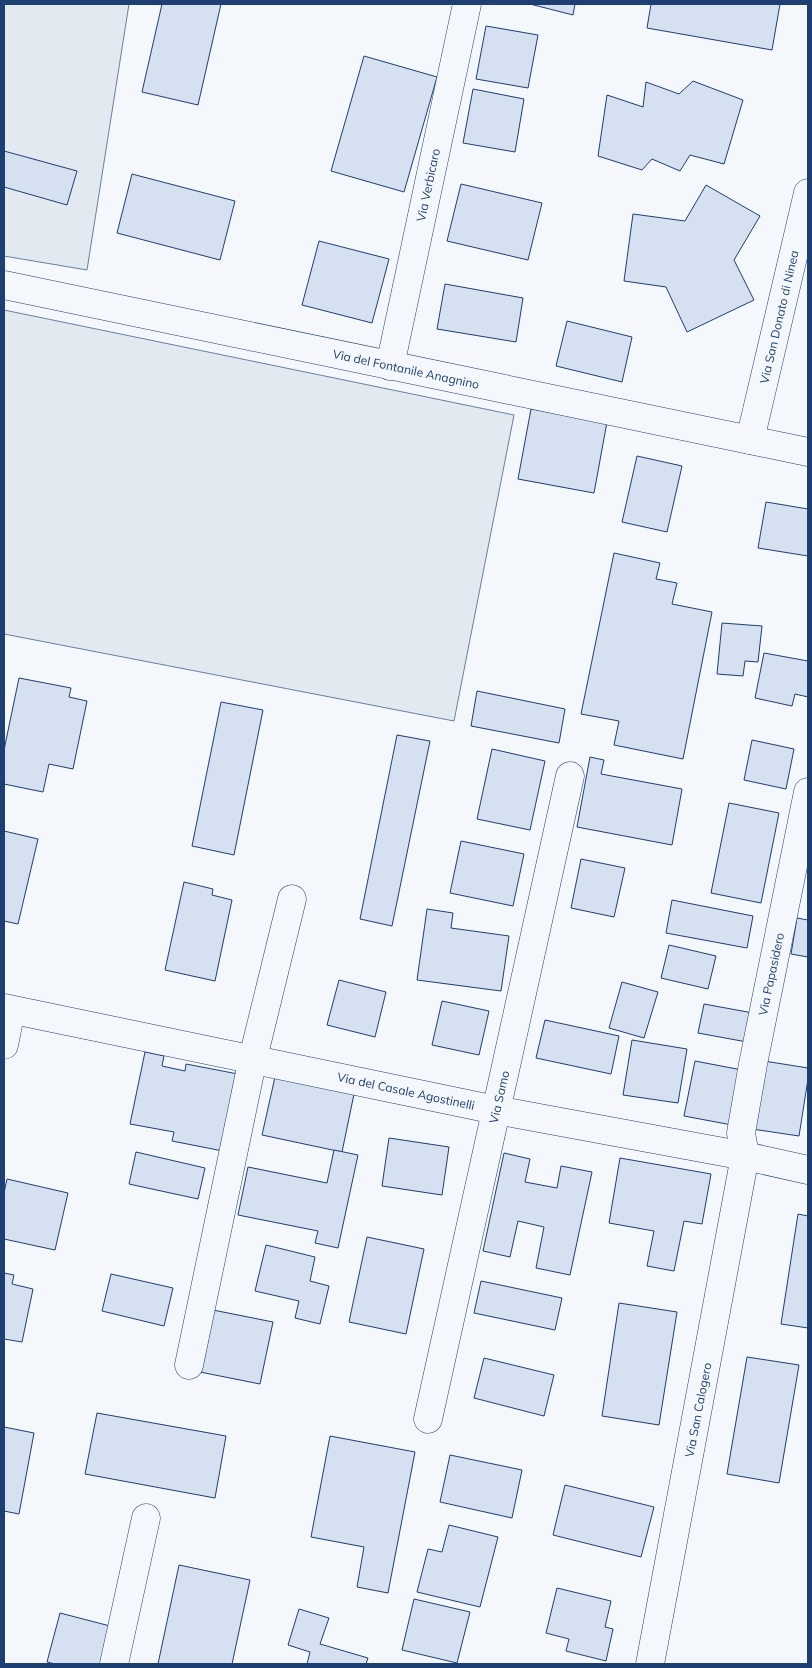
<svg xmlns="http://www.w3.org/2000/svg" width="812" height="1668" viewBox="0 0 812 1668" font-family="Mulish,sans-serif">
<style>
.green{fill:#e3e9f0;stroke:#687fa3}
.building{fill:#d5e0f0;stroke:#1d3f73}
.lines{fill:none;stroke-linecap:round;stroke-linejoin:round}
.minor-casing{stroke:#1d3f73;stroke-width:29}
.minor{stroke:#f4f7fb;stroke-width:28}
.labels{text-anchor:middle;dominant-baseline:central;stroke-width:4;stroke-linejoin:round;paint-order:stroke}
.street-label{font-size:12px;fill:#1d3f73;stroke:#f4f7fb}
</style>
<rect width="100%" height="100%" fill="#f4f7fb"/>
<g class="green">
<polygon points="4,4 129,4 87,270 4,256"/>
<polygon points="4,310 514,415 454,721 4,634"/>
</g>
<g class="building">
<polygon points="162,4 221,4 198,105 142,92"/>
<polygon points="530,4 575,4 573,15"/>
<polygon points="651,4 780,4 772,50 647,28"/>
<polygon points="486,26 538,35 528,88 476,79"/>
<polygon points="364,56 437,77 404,192 331,171"/>
<polygon points="693,81 743,100 724,164 690,155 680,171 652,159 642,170 598,156 607,95 643,107 646,82 679,94"/>
<polygon points="473,89 524,99 515,152 463,143"/>
<polygon points="4,151 77,171 67,205 4,187"/>
<polygon points="132,174 235,201 220,260 117,233"/>
<polygon points="461,184 542,203 528,260 447,241"/>
<polygon points="706,185 760,216 734,260 754,300 687,332 666,287 624,281 633,214 685,221"/>
<polygon points="319,241 389,259 372,323 302,305"/>
<polygon points="445,284 523,298 516,342 437,329"/>
<polygon points="567,321 632,337 622,382 556,366"/>
<polygon points="531,409 607,422 594,493 518,479"/>
<polygon points="637,456 682,466 667,532 622,522"/>
<polygon points="766,502 808,509 808,556 758,548"/>
<polygon points="614,553 660,563 656,579 677,583 672,604 712,612 683,759 614,745 619,721 581,714"/>
<polygon points="722,623 762,626 758,662 745,661 743,676 717,674"/>
<polygon points="764,653 808,661 808,697 795,694 792,706 755,698"/>
<polygon points="19,678 71,688 69,697 87,701 73,769 49,764 43,792 4,784 4,750"/>
<polygon points="477,691 565,709 559,743 471,726"/>
<polygon points="221,702 263,710 234,855 192,846"/>
<polygon points="397,735 430,741 392,926 360,919"/>
<polygon points="752,740 794,749 786,789 744,780"/>
<polygon points="492,749 545,761 530,830 477,819"/>
<polygon points="590,757 604,760 601,774 682,789 672,845 577,827"/>
<polygon points="729,803 779,813 761,903 711,893"/>
<polygon points="4,831 38,839 18,924 4,921"/>
<polygon points="461,841 524,854 513,906 450,893"/>
<polygon points="581,859 625,868 614,917 571,908"/>
<polygon points="184,882 213,889 212,895 232,900 215,981 165,970"/>
<polygon points="672,900 753,916 747,948 666,933"/>
<polygon points="427,909 453,913 451,928 509,936 501,991 417,980"/>
<polygon points="797,918 808,920 808,957 791,954"/>
<polygon points="669,945 716,956 708,989 661,978"/>
<polygon points="339,980 386,992 375,1037 327,1025"/>
<polygon points="622,982 658,992 644,1038 609,1028"/>
<polygon points="442,1001 489,1011 479,1055 432,1045"/>
<polygon points="704,1004 753,1013 747,1042 698,1033"/>
<polygon points="545,1020 619,1036 611,1074 536,1058"/>
<polygon points="632,1040 687,1049 678,1103 623,1095"/>
<polygon points="145,1052 164,1056 162,1066 185,1071 186,1064 238,1074 223,1151 172,1141 174,1132 130,1124"/>
<polygon points="695,1061 742,1070 732,1125 684,1116"/>
<polygon points="764,1061 808,1068 808,1079 799,1136 752,1129"/>
<polygon points="275,1077 354,1094 342,1152 262,1135"/>
<polygon points="389,1138 449,1147 442,1195 382,1186"/>
<polygon points="334,1150 358,1155 338,1248 315,1243 318,1231 238,1215 248,1167 327,1183"/>
<polygon points="136,1152 205,1168 198,1199 129,1184"/>
<polygon points="504,1153 530,1159 525,1182 557,1188 561,1166 592,1172 570,1275 536,1268 544,1227 518,1221 510,1257 483,1251"/>
<polygon points="620,1158 711,1174 702,1224 684,1221 674,1271 647,1266 654,1231 609,1223"/>
<polygon points="7,1179 68,1193 55,1250 4,1239 4,1193"/>
<polygon points="798,1214 808,1216 808,1328 781,1324"/>
<polygon points="367,1237 424,1249 406,1334 349,1322"/>
<polygon points="266,1245 315,1257 310,1281 329,1286 320,1324 295,1318 299,1301 255,1291"/>
<polygon points="4,1273 14,1275 12,1284 33,1289 22,1342 4,1339"/>
<polygon points="111,1274 173,1288 164,1326 102,1311"/>
<polygon points="481,1281 562,1298 555,1330 474,1313"/>
<polygon points="619,1303 677,1312 659,1425 602,1416"/>
<polygon points="213,1310 273,1322 260,1384 200,1372"/>
<polygon points="747,1357 799,1365 779,1483 727,1474"/>
<polygon points="484,1358 554,1375 544,1416 474,1398"/>
<polygon points="97,1413 226,1436 215,1498 85,1474"/>
<polygon points="4,1427 34,1433 19,1514 4,1511"/>
<polygon points="330,1436 415,1452 388,1593 357,1587 364,1547 311,1537"/>
<polygon points="450,1455 522,1470 512,1518 440,1502"/>
<polygon points="565,1485 654,1507 641,1557 553,1535"/>
<polygon points="449,1525 498,1537 480,1607 417,1592 428,1549 442,1552"/>
<polygon points="179,1565 250,1580 232,1664 158,1664"/>
<polygon points="557,1588 611,1601 605,1627 613,1629 606,1661 566,1651 569,1639 546,1633"/>
<polygon points="414,1599 470,1612 457,1663 402,1650"/>
<polygon points="299,1609 329,1618 320,1644 368,1658 366,1664 307,1664 310,1652 288,1645"/>
<polygon points="60,1613 110,1626 100,1664 55,1664 47,1662"/>
</g>
<g class="lines">
<g class="minor-casing">
<g id="minor">
<polyline points="4,285 808,452"/>
<polyline points="390,366 467,4"/>
<polyline points="750,440 808,193"/>
<polyline points="4,1008 496,1110 745,1156 808,1170"/>
<polyline points="4,1045 11,1010"/>
<polyline points="189,1365 253,1058 292,899"/>
<polyline points="428,1419 570,776"/>
<polyline points="114,1664 146,1518"/>
<polyline points="650,1664 745,1156 741,1133 753,1064 808,792"/>
</g>
</g>
<use href="#minor" class="minor"/>
</g>
<g class="labels">
<g class="street-label">
<text transform="translate(428 185) rotate(-78)">Via Verbicaro</text>
<text transform="translate(779 317) rotate(-77)">Via San Donato di Ninea</text>
<text transform="translate(406 369) rotate(12)">Via del Fontanile Anagnino</text>
<text transform="translate(771 974) rotate(-78)">Via Papasidero</text>
<text transform="translate(406 1091) rotate(12)">Via del Casale Agostinelli</text>
<text transform="translate(499 1097) rotate(-77)">Via Samo</text>
<text transform="translate(698 1410) rotate(-79)">Via San Calogero</text>
</g>
</g>
<rect width="812" height="1668" fill="none" stroke="#1d3f73" stroke-width="10"/>
</svg>
